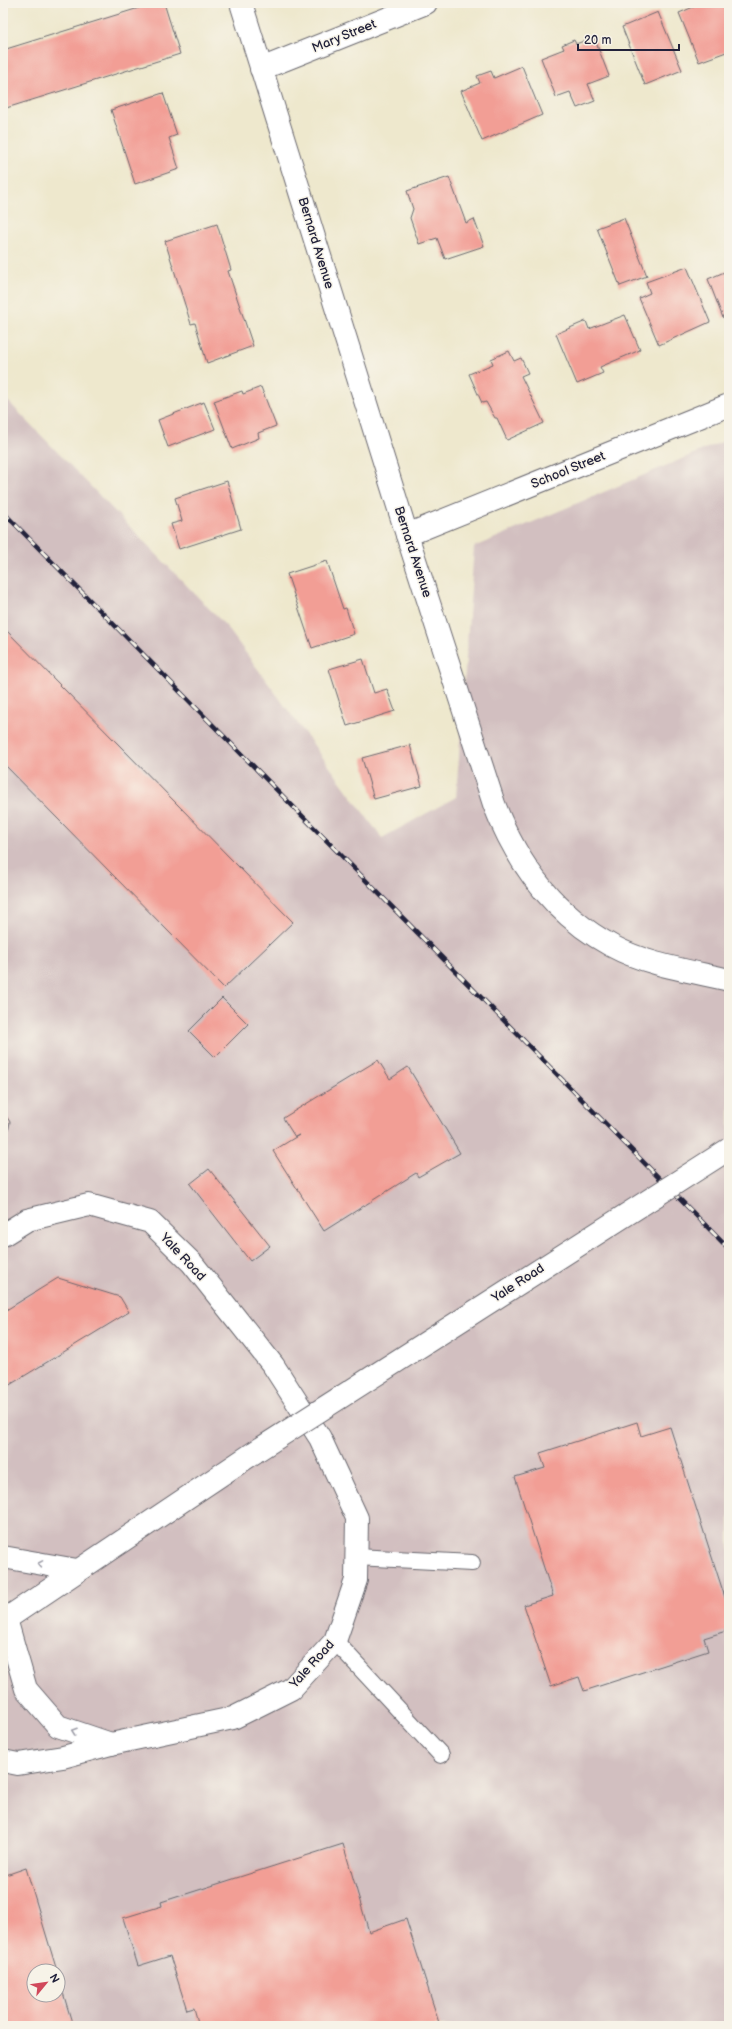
<svg xmlns="http://www.w3.org/2000/svg" width="732" height="2029" viewBox="0 0 732 2029" font-family="'Balsamiq Sans',sans-serif">
<style>
.industrial{fill:#d2bfc0;fill-rule:evenodd}
.building{fill:#f29e95}
.lines{fill:none;stroke-linecap:round;stroke-linejoin:round}
.lane-casing{stroke:#69676e;stroke-width:18}
.street-casing{stroke:#69676e;stroke-width:24}
.secondary-casing{stroke:#69676e;stroke-width:24}
.lane{stroke:#fff;stroke-width:16}
.street{stroke:#fff;stroke-width:22}
.secondary{stroke:#fff;stroke-width:22}
.rail-casing{stroke:#22223b;stroke-width:4.5}
.rail{stroke:#f7f3e8;stroke-width:3;stroke-dasharray:9;stroke-linecap:butt}
.secondary-bridge-casing{stroke:#69676e;stroke-width:24;stroke-linecap:butt}
.secondary-bridge{stroke:#fff;stroke-width:22}
.oneway{stroke:#9c9ca7}
.labels{text-anchor:middle;dominant-baseline:central;stroke-width:3;stroke-linejoin:round;paint-order:stroke}
.street-label{font-size:13px;fill:#22223b;stroke:#f7f3e8}
</style>
<rect width="100%" height="100%" fill="#f7f3e8"/>
<filter id="ink" filterUnits="userSpaceOnUse"><feTurbulence type="fractalNoise" baseFrequency=".025" numOctaves="2"/><feDisplacementMap in="SourceGraphic" scale="8" xChannelSelector="R" yChannelSelector="G"/><feConvolveMatrix kernelMatrix="1 2 1 2 8 2 1 2 1" color-interpolation-filters="sRGB"/></filter>
<filter id="wash" filterUnits="userSpaceOnUse"><feTurbulence type="fractalNoise" baseFrequency=".012" numOctaves="4" result="noise"/><feDisplacementMap in="SourceGraphic" scale="16" xChannelSelector="R" yChannelSelector="G"/><feGaussianBlur stdDeviation="0.9" result="paint"/><feColorMatrix in="noise" values="0 0 0 0 0 0 0 0 0 0 0 0 0 0 0 0 0 1.4 0 .05"/><feComposite in="paint" operator="in"/></filter>
<g filter="url(#wash)">
<rect width="100%" height="100%" fill="#eee8cd"/>
<path class="industrial" d="M3,396L226,626L382,838L456,797L474,547L729,439V2026H3ZM34,1971H58V1995H34Z"/>
<g id="blocks">
<g class="building">
<polygon points="155,3 164,3 180,54 3,109 3,50"/>
<polygon points="703,3 729,3 729,51 699,62 679,13"/>
<polygon points="658,12 682,70 645,85 622,27"/>
<polygon points="594,37 609,76 588,84 595,101 577,108 570,92 556,97 541,58 564,49 562,45 574,40 576,44"/>
<polygon points="522,66 542,115 482,141 461,91 480,83 477,76 491,71 494,78"/>
<polygon points="163,93 177,135 169,138 179,169 135,184 111,110"/>
<polygon points="449,177 466,223 474,219 484,246 445,259 437,238 419,244 410,218 413,209 407,191"/>
<polygon points="624,218 647,276 620,286 597,228"/>
<polygon points="217,224 231,270 228,271 253,346 207,363 195,323 191,324 165,241"/>
<polygon points="687,267 710,322 659,345 639,298 650,293 646,282"/>
<polygon points="729,270 729,315 723,318 708,279"/>
<polygon points="625,315 640,350 600,367 603,373 577,384 556,334 586,321 589,329"/>
<polygon points="509,351 514,361 521,358 528,373 521,376 544,423 507,440 497,418 495,418 486,402 482,403 469,374 493,364 491,359"/>
<polygon points="261,387 276,426 258,433 259,438 232,449 214,401 242,391 243,394"/>
<polygon points="204,402 215,429 168,447 158,420"/>
<polygon points="227,481 241,529 179,549 171,524 182,521 175,498"/>
<polygon points="327,561 343,609 346,608 354,634 312,648 287,574"/>
<polygon points="3,627 293,922 224,988 3,763"/>
<polygon points="363,659 374,693 387,689 395,711 347,726 329,669"/>
<polygon points="410,745 422,786 374,799 362,758"/>
<polygon points="222,998 248,1024 215,1057 189,1031"/>
<polygon points="378,1060 390,1079 408,1067 460,1153 418,1177 416,1173 324,1231 273,1151 299,1135 295,1137 283,1118"/>
<polygon points="3,1111 10,1122 4,1154 3,1154"/>
<polygon points="209,1169 270,1246 250,1261 190,1184"/>
<polygon points="58,1278 120,1297 129,1312 3,1389 3,1312"/>
<polygon points="637,1422 641,1436 670,1427 729,1610 729,1630 704,1638 708,1651 584,1691 579,1677 551,1686 524,1605 553,1596 515,1477 545,1468 540,1453"/>
<polygon points="343,1844 369,1932 406,1919 440,2026 199,2026 194,2008 187,2010 170,1956 138,1966 123,1918 162,1906 161,1902"/>
<polygon points="26,1868 57,1971 34,1971 34,1995 58,1995 58,1976 73,2026 3,2026 3,1876"/>
</g>
</g>
</g>
<g filter="url(#ink)">
<use href="#blocks" fill-opacity="0" stroke="#69676e" stroke-width="1"/>
<g class="lines">
<g class="lane-casing">
<g id="lane">
<polyline points="356,1557 472,1563"/>
<polyline points="335,1641 441,1755"/>
</g>
</g>
<g class="street-casing">
<g id="street">
<path d="M241,3L407,535L494,804C517,864 555,915 612,946C647,965 691,971 729,980"/>
<polyline points="261,69 426,3"/>
<polyline points="407,535 729,405"/>
</g>
</g>
<g class="secondary-casing">
<g id="secondary">
<polyline points="3,1235 27,1220 89,1205 150,1222 192,1263 273,1365 320,1438 357,1518 356,1580 335,1641 291,1689 233,1718 111,1744 63,1757 18,1764 3,1761"/>
<polyline points="3,1557 77,1570"/>
<polyline points="6,1619 26,1689 58,1726 111,1744"/>
<polyline points="3,1621 255,1452"/>
</g>
</g>
<use href="#lane" class="lane"/>
<use href="#street" class="street"/>
<use href="#secondary" class="secondary"/>
<g class="rail-casing">
<polyline id="rail" points="3,512 729,1249"/>
</g>
<use href="#rail" class="rail"/>
<g class="secondary-bridge-casing">
<polyline id="secondary-bridge" points="255,1452 729,1149"/>
</g>
<use href="#secondary-bridge" class="secondary-bridge"/>
</g>
<defs><path id="oneway-chevron" d="M-2-3.5L2.5 0L-2 3.5" fill="none" stroke-width="1.6" stroke-linecap="round" stroke-linejoin="round"/></defs>
<g class="oneway">
<use href="#oneway-chevron" transform="translate(40 1564) rotate(-170)"/>
<use href="#oneway-chevron" transform="translate(74 1731) rotate(-161)"/>
</g>
</g>
<g class="labels">
<g class="street-label">
<text transform="translate(344 36) rotate(-22)">Mary Street</text>
<text transform="translate(316 243) rotate(73)">Bernard Avenue</text>
<text transform="translate(568 470) rotate(-22)">School Street</text>
<text transform="translate(413 552) rotate(72)">Bernard Avenue</text>
<text transform="translate(183 1257) rotate(47)">Yale Road</text>
<text transform="translate(518 1283) rotate(-33)">Yale Road</text>
<text transform="translate(312 1664) rotate(-48)">Yale Road</text>
</g>
</g>
<rect width="732" height="2029" fill="none" stroke="#f7f3e8" stroke-width="16"/>
<g transform="translate(46 1983) rotate(61)"><circle r="19" fill="#f7f3e8" stroke="#a29fa3"/>
<path d="M0-3L7 15L0 10L-7 15Z" fill="#d1495b"/>
<text y="-6" font-size="11" font-weight="bold" text-anchor="middle" fill="#22223b">N</text>
</g>
<path d="M578 44v6h101v-6" fill="none" stroke="#22223b" stroke-width="2"/>
<text x="584" y="44" font-size="12" fill="#22223b" stroke="#f7f3e8" stroke-width="3" paint-order="stroke">20 m</text>
</svg>
